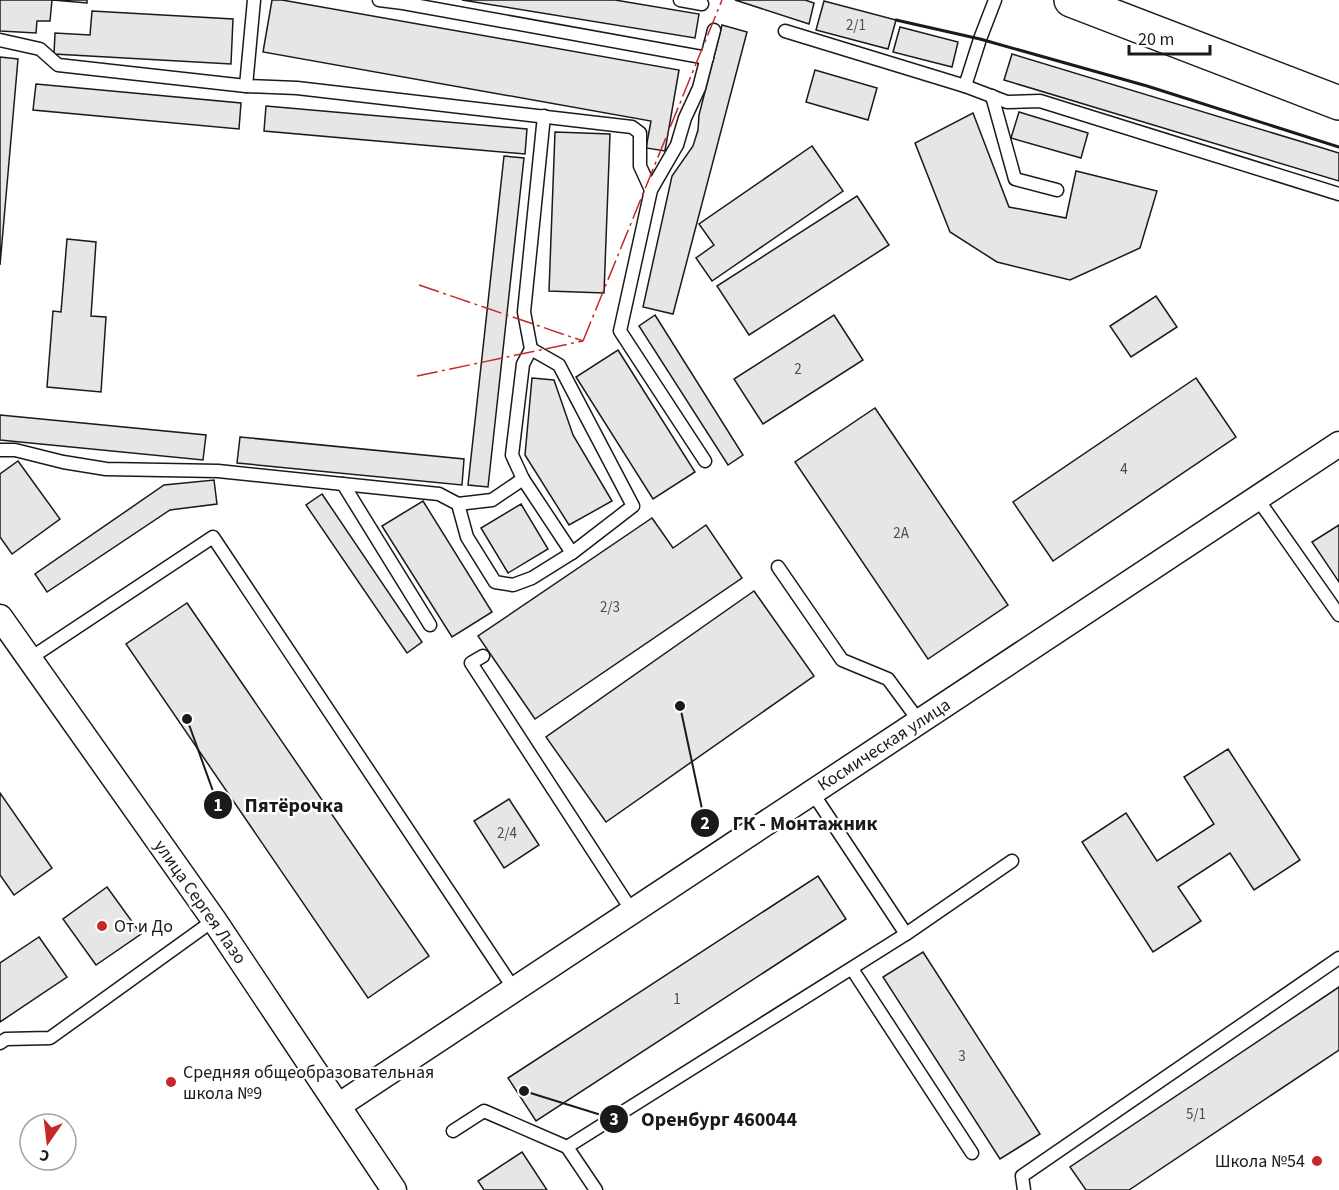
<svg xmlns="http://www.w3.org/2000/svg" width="1339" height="1190" viewBox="0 0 1339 1190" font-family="'Source Sans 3',sans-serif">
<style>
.building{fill:#e6e6e6;stroke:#1a1a1a;stroke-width:1.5}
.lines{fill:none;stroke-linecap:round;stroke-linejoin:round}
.lane-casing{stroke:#1a1a1a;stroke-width:15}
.street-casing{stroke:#1a1a1a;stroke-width:27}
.secondary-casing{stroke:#1a1a1a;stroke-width:36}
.lane{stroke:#fff;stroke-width:12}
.street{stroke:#fff;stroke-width:24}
.secondary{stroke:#fff;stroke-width:33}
.wall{stroke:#1a1a1a;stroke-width:3}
.power{stroke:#c62828;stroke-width:1.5;stroke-dasharray:21 4.5 3 4.5;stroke-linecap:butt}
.poi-dot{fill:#c62828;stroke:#fff;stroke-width:2}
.labels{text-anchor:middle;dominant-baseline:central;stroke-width:4.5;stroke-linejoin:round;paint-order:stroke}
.number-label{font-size:15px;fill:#4d4d4d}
.street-label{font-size:18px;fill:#1a1a1a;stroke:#fff}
.poi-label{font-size:18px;fill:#1a1a1a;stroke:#fff;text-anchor:start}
.leader{fill:none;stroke:#1a1a1a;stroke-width:2}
.callout-dot{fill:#1a1a1a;stroke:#fff;stroke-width:2}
.mark-label{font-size:18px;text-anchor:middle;font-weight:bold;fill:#fff}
.callout-label{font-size:20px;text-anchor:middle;font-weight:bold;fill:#1a1a1a;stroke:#fff;stroke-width:4.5;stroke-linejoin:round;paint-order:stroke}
</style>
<rect width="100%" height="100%" fill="#fff"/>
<g class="building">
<polygon points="0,0 87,0 87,3 52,0 50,21 37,21 36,33 0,31"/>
<polygon points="272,0 282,0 679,70 665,151 646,148 651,121 263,52"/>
<polygon points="462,0 615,0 699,14 695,38"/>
<polygon points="735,0 805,0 814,3 809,24"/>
<polygon points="824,1 896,20 888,49 816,30"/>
<polygon points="92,11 233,19 231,64 54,54 55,33 90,35"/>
<polygon points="722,25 747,32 673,314 643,307 672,176 693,146 698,130 699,115"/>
<polygon points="900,27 958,42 952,67 893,52"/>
<polygon points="1012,54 1339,153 1339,181 1004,80"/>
<polygon points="0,57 18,59 0,265"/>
<polygon points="815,70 877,88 868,120 806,102"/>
<polygon points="36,84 241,103 239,129 33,110"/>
<polygon points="266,106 527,129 525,154 264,131"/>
<polygon points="1019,112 1088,133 1081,158 1011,138"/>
<polygon points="973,113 1009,207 1066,218 1076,171 1157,191 1140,248 1070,280 997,262 950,232 915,143"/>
<polygon points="555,132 610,134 604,293 549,291"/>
<polygon points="812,146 843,191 712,281 696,258 714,245 699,224"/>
<polygon points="504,156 524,158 488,487 468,485"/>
<polygon points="857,196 889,245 749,335 717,286"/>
<polygon points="67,239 96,242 91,316 106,317 101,392 47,387 53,311 61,312"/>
<polygon points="1156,296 1177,327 1131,357 1110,326"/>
<polygon points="655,315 743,455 728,465 639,326"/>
<polygon points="834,315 863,360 763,424 734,379"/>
<polygon points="618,350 695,472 653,499 576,377"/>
<polygon points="532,378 554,380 573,435 612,501 569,525 525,455"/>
<polygon points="1196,378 1236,437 1053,561 1013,502"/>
<polygon points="875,408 1008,605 928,659 795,462"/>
<polygon points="0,415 206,435 203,460 0,440"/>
<polygon points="240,437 464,459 462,485 237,463"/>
<polygon points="18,461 60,519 12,554 0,537 0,474"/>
<polygon points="214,480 217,504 170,510 47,592 35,574 164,485"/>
<polygon points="322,494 422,642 407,653 306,505"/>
<polygon points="423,501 492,612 452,637 382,526"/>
<polygon points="521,504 548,549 508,573 481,528"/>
<polygon points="652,518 673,548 706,525 742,578 535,719 478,636"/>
<polygon points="1339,525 1339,582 1312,542"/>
<polygon points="754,591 814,676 606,822 546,737"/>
<polygon points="187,603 429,956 368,998 126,644"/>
<polygon points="1228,749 1300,860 1254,890 1230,853 1178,887 1201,921 1153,952 1082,842 1126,813 1157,861 1214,824 1184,777"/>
<polygon points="0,793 52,868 14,895 0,875"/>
<polygon points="509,799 539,845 504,868 474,821"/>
<polygon points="818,876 846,919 536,1121 508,1078"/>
<polygon points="107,887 141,934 96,965 63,919"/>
<polygon points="39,937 67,977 0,1022 0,963"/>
<polygon points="923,952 1040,1134 1000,1159 883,977"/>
<polygon points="1339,987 1339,1050 1129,1190 1086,1190 1070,1167"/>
<polygon points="522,1152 547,1190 484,1190 478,1181"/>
</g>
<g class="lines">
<g class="lane-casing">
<g id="lane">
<polyline points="379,0 403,3 707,58"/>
<polyline points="680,0 702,4"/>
<polyline points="785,31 965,86 1007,102 1040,101 1339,194"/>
<polyline points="0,40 40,49 58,65 246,86 297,88 632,127 640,133 640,166 651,190"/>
<polyline points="246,86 254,0"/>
<polyline points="965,86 980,39 995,0"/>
<polyline points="992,96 1015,179 1057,190"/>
<polyline points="544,116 524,312 531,349 523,364 512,455 523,479 572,553"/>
<polyline points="0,450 15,450 63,462 106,469 218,471 439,494 458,504 492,500 523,479"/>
<polyline points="705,461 620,331 651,190 677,145 685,118 699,88 714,30"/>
<polyline points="343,484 430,625"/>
<polyline points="1257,498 1339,615"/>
<polyline points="458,504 467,537 495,582 513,585 532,578 572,553 633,506 559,365 531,349"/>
<polyline points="778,567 842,660 888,679 919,721"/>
<polyline points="483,656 471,663 632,911"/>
<polyline points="29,659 213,537 514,989"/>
<polyline points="906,934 1012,861"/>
<polyline points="852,969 972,1153"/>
<polyline points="0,1043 6,1039 50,1038 214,920"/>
<polyline points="453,1131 484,1111 567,1147"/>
<polyline points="596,1190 567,1147 906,934 812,792"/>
<polyline points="1024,1190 1022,1176 1339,958"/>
</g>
</g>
<g class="street-casing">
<g id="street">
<polyline points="0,617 214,920 394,1190"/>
<polyline points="338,1106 1339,444"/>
</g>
</g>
<g class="secondary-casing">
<polyline id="secondary" points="1071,0 1339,103"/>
</g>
<use href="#lane" class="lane"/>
<use href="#street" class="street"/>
<use href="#secondary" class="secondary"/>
<polyline class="wall" points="896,20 980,39 1147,86 1339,147"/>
<g class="power">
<polyline points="419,285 583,341"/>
<polyline points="583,341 722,0"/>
<polyline points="417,376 583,341"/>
</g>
</g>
<g class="poi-dot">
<circle cx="102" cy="926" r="6"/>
<circle cx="171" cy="1082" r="6"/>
<circle cx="1317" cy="1161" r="6"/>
</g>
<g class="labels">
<g class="number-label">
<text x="856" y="25">2/1</text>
<text x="798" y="369">2</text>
<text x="1124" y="469">4</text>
<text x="901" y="533">2А</text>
<text x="610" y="607">2/3</text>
<text x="507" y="833">2/4</text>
<text x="677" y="999">1</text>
<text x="962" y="1056">3</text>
<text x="1196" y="1114">5/1</text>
</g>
<g class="street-label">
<text transform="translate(884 745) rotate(-33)">Космическая улица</text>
<text transform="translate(200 902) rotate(55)">улица Сергея Лазо</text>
</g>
<g class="poi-label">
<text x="114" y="926">От и До</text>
<text x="183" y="1072">Средняя общеобразовательная<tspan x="183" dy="21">школа №9</tspan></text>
<text x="1305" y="1161" text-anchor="end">Школа №54</text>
</g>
</g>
<path class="leader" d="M187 719L218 805M680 706L705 823M524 1091L614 1119"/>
<g class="callout-dot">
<circle cx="187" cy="719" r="6"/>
<circle cx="680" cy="706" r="6"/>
<circle cx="524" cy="1091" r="6"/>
<circle cx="218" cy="805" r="15"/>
<circle cx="705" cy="823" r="15"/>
<circle cx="614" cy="1119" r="15"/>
</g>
<g class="mark-label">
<text x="218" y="811">1</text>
<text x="705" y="829">2</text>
<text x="614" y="1125">3</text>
</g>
<g class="callout-label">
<text x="294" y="812">Пятёрочка</text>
<text x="805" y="830">ГК - Монтажник</text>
<text x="719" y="1126">Оренбург 460044</text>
</g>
<g transform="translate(48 1142) rotate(194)"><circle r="28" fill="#ffffff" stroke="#a3a3a3" stroke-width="1.5"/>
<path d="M0-4.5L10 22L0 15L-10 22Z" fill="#c62828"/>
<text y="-9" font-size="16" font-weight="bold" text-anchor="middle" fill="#1a1a1a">С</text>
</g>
<path d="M1129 45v9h81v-9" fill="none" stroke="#1a1a1a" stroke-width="3"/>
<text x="1138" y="45" font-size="18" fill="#1a1a1a" stroke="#ffffff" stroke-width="4.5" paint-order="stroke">20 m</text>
</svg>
